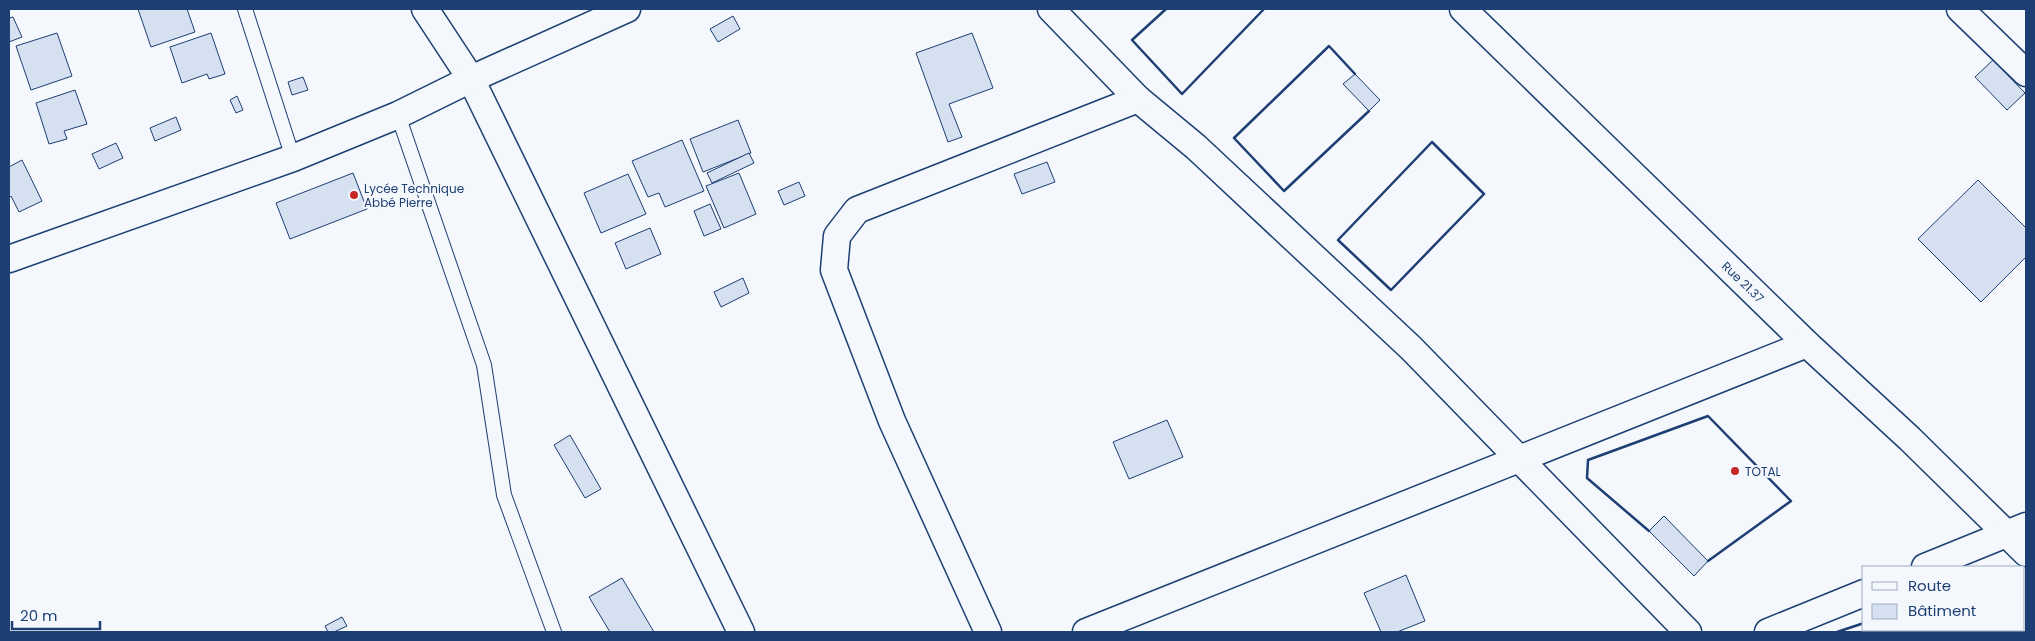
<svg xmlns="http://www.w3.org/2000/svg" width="2035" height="641" viewBox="0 0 2035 641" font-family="Poppins,sans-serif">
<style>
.building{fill:#d5e0f0;stroke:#1d3f73}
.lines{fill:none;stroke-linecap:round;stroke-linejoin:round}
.lane-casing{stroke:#1d3f73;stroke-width:16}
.street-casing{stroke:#1d3f73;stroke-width:29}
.lane{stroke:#f4f7fb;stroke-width:14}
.street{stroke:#f4f7fb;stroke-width:26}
.wall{stroke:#1d3f73;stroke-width:2.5}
.poi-dot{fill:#c62828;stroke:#f4f7fb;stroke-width:2}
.labels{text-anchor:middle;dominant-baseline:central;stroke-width:4;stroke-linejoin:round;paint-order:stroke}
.poi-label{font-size:12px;fill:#1d3f73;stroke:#f4f7fb;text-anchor:start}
.street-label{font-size:12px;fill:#1d3f73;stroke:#f4f7fb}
</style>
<rect width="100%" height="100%" fill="#f4f7fb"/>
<g class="building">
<polygon points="138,9 187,9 195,32 151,47"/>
<polygon points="733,16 740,29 718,42 710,29"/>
<polygon points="13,17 22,37 9,42 9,18"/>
<polygon points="57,33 72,76 31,90 16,46"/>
<polygon points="211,33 225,74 209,79 207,74 182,83 170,47"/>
<polygon points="972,33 993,88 949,104 962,137 948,142 916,53"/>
<polygon points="1993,60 2025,93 2007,110 1975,77"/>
<polygon points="1355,74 1380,100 1369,111 1343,84"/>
<polygon points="303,77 308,90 292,95 288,82"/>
<polygon points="75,90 87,124 64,131 67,139 49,144 36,103"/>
<polygon points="237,96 243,110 236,113 230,100"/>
<polygon points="176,117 181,130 155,141 150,128"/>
<polygon points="738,120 751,153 703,172 690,139"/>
<polygon points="682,140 704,191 665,207 659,193 648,197 632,161"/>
<polygon points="116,143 123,158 99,169 92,154"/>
<polygon points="749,153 754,163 712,183 707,173"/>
<polygon points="22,160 42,201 19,212 11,196 9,198 9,167"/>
<polygon points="1047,162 1055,182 1022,194 1014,174"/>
<polygon points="353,173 367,209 290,239 276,203"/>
<polygon points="739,173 756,214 724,228 706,186"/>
<polygon points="628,174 646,214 601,233 584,193"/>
<polygon points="1978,180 2026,228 2026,257 1981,302 1918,239"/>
<polygon points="799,182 805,196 784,205 778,191"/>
<polygon points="710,204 721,229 704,236 694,211"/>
<polygon points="650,228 661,254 626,269 615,243"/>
<polygon points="743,278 749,293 721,307 714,292"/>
<polygon points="1167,420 1183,457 1129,479 1113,442"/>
<polygon points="570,435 601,489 585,498 554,445"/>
<polygon points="1664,516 1708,561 1694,576 1649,531"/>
<polygon points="1406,575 1425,621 1397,632 1381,632 1364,593"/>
<polygon points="622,578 654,632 610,632 589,597"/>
<polygon points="342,617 347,626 334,632 328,632 325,626"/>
</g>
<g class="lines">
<g class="lane-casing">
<g id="lane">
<polyline points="245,9 293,158"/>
<polyline points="398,115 484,365 504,495 554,632"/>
</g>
</g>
<g class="street-casing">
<g id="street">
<polyline points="425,9 471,79 741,632"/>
<polyline points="1051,9 1138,99 1196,147 1411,348 1688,632"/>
<polyline points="1463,9 1807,344 1910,439 2026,553"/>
<polyline points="1960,9 2026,73"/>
<polyline points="9,259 293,158 398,115 471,79 627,9"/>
<polyline points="1925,567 2026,526"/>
<polyline points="988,632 892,421 834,270 837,236 857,210 1138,99"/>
<polyline points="1086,632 1807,344"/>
<polyline points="1768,632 1864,593"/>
</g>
</g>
<use href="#lane" class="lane"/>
<use href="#street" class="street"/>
<g class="wall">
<polyline points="1166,9 1132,40 1182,94 1264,9"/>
<polyline points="1355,74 1329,46 1234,138 1284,191 1369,111"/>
<polygon points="1432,142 1484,194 1391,290 1338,240"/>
<polyline points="1649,531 1587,478 1588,460 1708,416 1791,501 1708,561"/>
<polyline points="1935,630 1938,632"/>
<polyline points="1837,632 1864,623"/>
</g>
</g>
<g class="poi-dot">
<circle cx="354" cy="195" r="5"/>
<circle cx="1735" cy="471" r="5"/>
</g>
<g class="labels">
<g class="poi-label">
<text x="364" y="188">Lycée Technique<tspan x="364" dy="14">Abbé Pierre</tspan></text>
<text x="1745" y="471">TOTAL</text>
</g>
<g class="street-label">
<text transform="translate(1743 282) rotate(44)">Rue 21.37</text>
</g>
</g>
<rect width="2035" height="641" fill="none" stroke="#1d3f73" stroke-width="20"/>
<rect x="1862" y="566" width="162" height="65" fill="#f4f7fb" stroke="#9eadc5"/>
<rect x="1872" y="582" width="25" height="8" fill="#f4f7fb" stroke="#9eadc5"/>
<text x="1908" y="591" font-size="15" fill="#1d3f73">Route</text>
<rect x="1872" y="604" width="25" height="15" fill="#d5e0f0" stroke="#9eadc5"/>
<text x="1908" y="616" font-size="15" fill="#1d3f73">Bâtiment</text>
<path d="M12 621v8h88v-8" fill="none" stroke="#1d3f73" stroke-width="2.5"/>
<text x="20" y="621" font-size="15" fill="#1d3f73" stroke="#f4f7fb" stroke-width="4" paint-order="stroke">20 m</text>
</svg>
